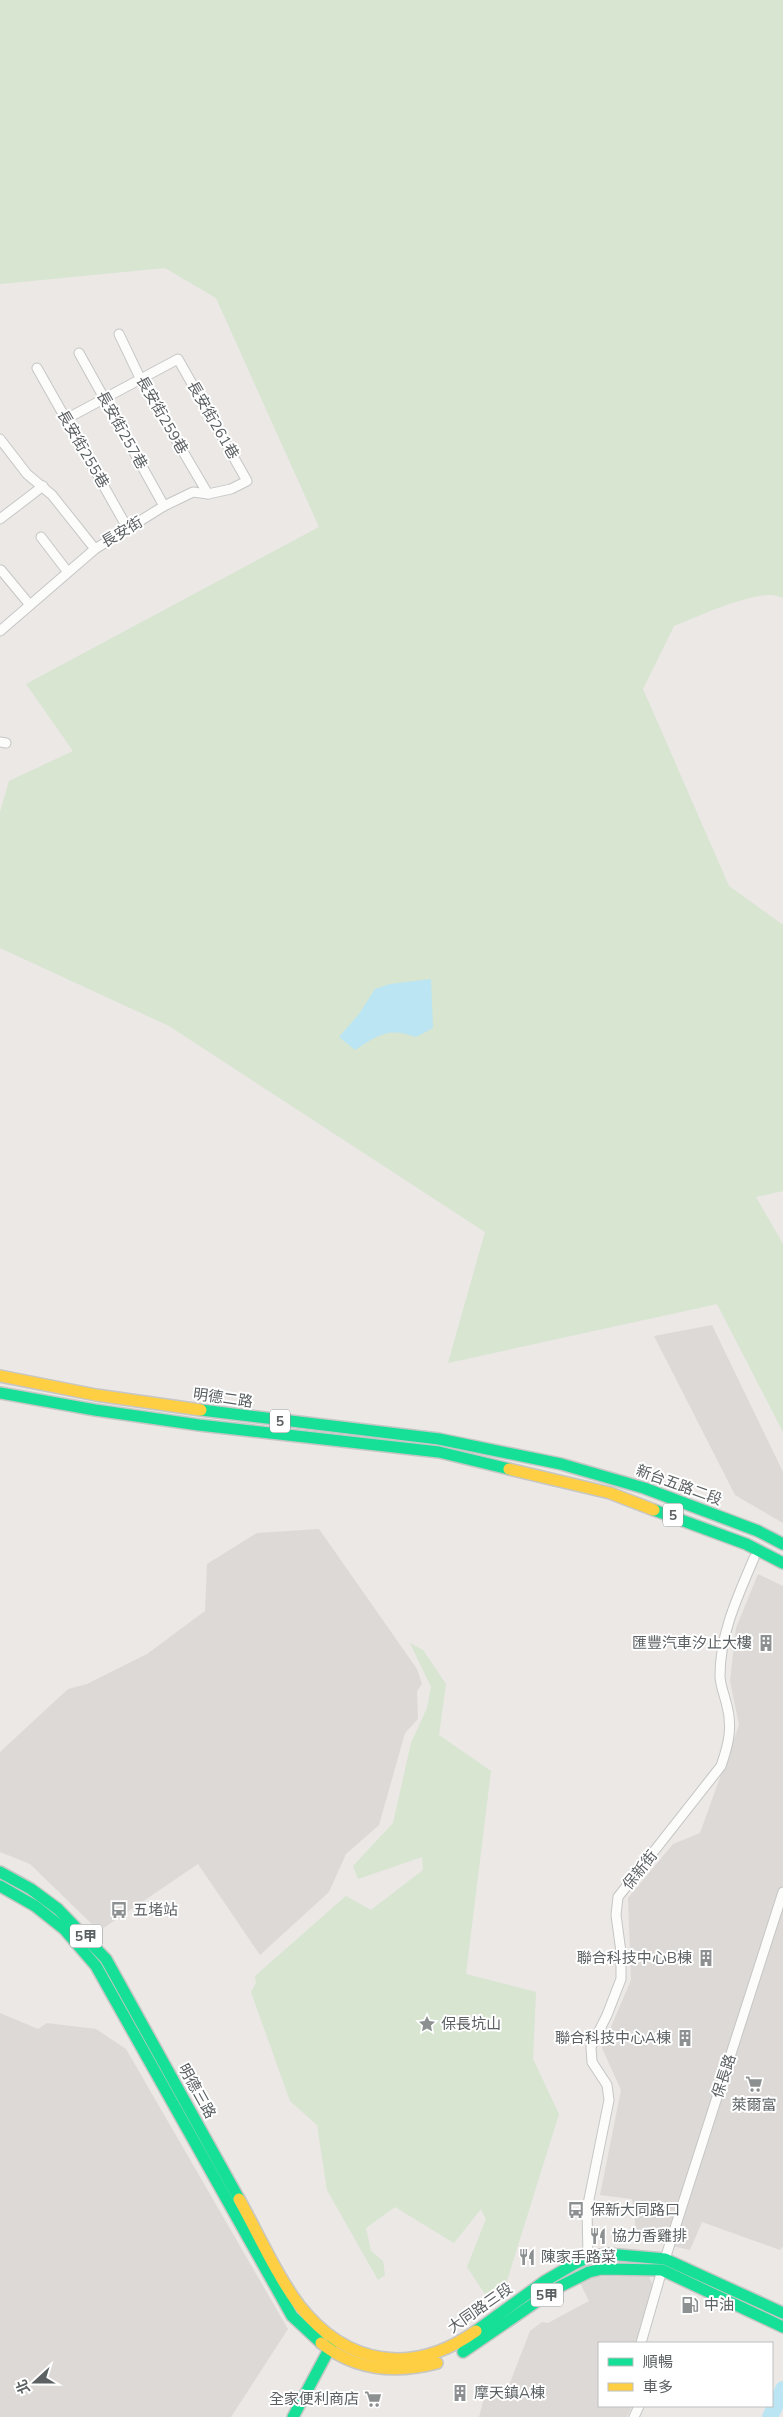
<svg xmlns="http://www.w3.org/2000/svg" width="783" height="2417" viewBox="0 0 783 2417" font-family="'Nunito Sans','Noto Sans TC',sans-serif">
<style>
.industrial{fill:#dcd9d6}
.green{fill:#d7e5d1}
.water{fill:#bbe5f3}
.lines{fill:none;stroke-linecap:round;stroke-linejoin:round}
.river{stroke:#bbe5f3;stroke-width:16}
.street-casing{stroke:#c6c6c6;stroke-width:11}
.fast-casing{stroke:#c6c6c6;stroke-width:14}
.slow-casing{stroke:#c6c6c6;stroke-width:14}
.street{stroke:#fcfcfb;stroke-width:9}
.fast{stroke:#16e098;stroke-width:11}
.slow{stroke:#ffcf43;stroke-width:11}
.labels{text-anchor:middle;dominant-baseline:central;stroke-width:4;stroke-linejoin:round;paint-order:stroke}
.shield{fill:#fff;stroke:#8c9091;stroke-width:1}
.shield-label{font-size:14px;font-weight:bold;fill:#5b6062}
.street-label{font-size:15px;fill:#5b6062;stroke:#fff}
.poi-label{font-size:15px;fill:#5b6062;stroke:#fff;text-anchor:start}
</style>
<rect width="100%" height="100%" fill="#ebe8e5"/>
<g class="industrial">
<polygon points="712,1325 783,1472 783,1523 735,1495 654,1336"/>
<polygon points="319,1529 417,1669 422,1684 417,1691 418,1719 405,1733 379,1825 346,1854 329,1892 260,1955 198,1864 99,1931 30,1864 0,1852 0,1752 68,1689 87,1684 147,1654 205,1611 207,1564 257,1533"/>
<polygon points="758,1574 783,1586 783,2246 780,2250 702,2222 690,2250 637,2238 632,2199 600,2195 621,2090 602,2048 631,1980 628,1898 673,1844 700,1833 739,1725 730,1681 736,1628"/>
<polygon points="0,2013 38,2029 47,2023 96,2029 126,2049 288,2329 231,2417 0,2417"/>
<polygon points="649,2276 653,2286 637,2343 599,2343 599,2406 632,2406 627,2417 479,2417 488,2383 504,2398 530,2331 542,2322 548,2323 589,2301 579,2281 590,2277"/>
</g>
<g class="green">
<path d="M0,0H783V598C763,585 696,618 674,626L643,689L729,886L783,925V1191L756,1197L783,1244V1432L717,1304L448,1363L485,1232L169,1026L0,948V812L9,781L73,751L26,684L319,527L216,298L165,268L0,284Z"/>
<polygon points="410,1643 423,1650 446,1684 439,1735 491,1771 466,1974 536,1992 533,2059 559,2114 506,2284 485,2294 467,2267 486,2219 481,2209 454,2243 395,2207 366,2228 371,2251 383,2261 385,2275 378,2280 327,2190 317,2125 290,2101 251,1992 256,1983 255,1976 346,1896 371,1910 423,1870 422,1857 358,1879 353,1866 393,1823 411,1743 427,1708 431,1687"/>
</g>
<path class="water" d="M431,979L433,1028L416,1037C388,1027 379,1035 355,1050L339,1037L359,1014L375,989L390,984Z"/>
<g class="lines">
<polyline class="river" points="770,2417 783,2389"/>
<g class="street-casing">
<g id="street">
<polyline points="119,334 141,380 208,494"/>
<polyline points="79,353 164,506"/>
<polyline points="37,368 128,529"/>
<polyline points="0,439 27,474 52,495 95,549"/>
<polyline points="0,519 43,486"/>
<polyline points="41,537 67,571"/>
<polyline points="1,570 30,605"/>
<polyline points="0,631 95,549 164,506 193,492 208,494 231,489 247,481 178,359 66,419"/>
<polyline points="0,742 6,743"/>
<path d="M588,2257L587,2209L609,2100L607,2085L592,2062L591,2047L607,2015L621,1979V1952L616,1915L618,1897L721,1766C729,1743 733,1726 726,1702C724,1694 720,1684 720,1676C720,1633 738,1596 754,1558"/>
<polyline points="665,2259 783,1892"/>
<polyline points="641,2343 662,2270"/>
<polyline points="634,2417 639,2406"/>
</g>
</g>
<g class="fast-casing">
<g id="fast">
<polyline points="0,1393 95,1410 199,1425 439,1452 509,1469"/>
<polyline points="201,1410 439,1439 561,1464 644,1488 758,1531 783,1544"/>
<polyline points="654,1510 746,1544 783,1563"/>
<polyline points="0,1872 31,1889 58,1909 106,1959 239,2199"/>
<polyline points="0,1886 35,1906 64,1929 96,1966 292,2316 321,2343"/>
<polyline points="476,2331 545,2281 574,2264 589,2257 608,2254 665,2259 783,2313"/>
<polyline points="463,2352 555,2289 589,2272 602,2269 662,2270 783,2327"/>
<polyline points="293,2417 334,2340"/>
</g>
</g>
<g class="slow-casing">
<g id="slow">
<polyline points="0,1376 96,1395 201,1410"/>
<polyline points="509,1469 610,1493 654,1510"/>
<path d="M239,2199C258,2233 276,2274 299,2305C347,2366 413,2376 476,2331"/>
<path d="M321,2343C356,2371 395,2374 437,2363"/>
</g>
</g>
<use href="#street" class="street"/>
<use href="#fast" class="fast"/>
<use href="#slow" class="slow"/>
</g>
<defs>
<g id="building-bare" transform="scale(1.35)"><path d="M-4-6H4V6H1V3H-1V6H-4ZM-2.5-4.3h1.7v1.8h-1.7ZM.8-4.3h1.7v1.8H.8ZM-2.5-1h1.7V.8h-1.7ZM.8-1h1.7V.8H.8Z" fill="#8d9090" stroke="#fff" stroke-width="2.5" paint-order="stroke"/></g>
<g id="bus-bare" transform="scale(1.35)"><path d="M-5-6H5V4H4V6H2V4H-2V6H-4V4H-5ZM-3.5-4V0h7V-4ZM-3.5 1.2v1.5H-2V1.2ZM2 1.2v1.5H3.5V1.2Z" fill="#8d9090" stroke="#fff" stroke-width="2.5" paint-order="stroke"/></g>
<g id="sight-bare" transform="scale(1.35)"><path d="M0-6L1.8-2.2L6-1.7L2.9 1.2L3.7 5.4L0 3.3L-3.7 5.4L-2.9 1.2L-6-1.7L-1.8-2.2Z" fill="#8d9090" stroke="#fff" stroke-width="2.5" paint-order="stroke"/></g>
<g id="supermarket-bare" transform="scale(1.35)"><path d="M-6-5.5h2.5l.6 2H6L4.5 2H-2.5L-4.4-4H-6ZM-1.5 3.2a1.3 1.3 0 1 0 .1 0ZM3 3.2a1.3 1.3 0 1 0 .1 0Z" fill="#8d9090" stroke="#fff" stroke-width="2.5" paint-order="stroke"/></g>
<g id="restaurant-bare" transform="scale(1.35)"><path d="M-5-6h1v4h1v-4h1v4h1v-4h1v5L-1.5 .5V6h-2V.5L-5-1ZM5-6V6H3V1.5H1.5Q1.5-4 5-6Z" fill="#8d9090" stroke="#fff" stroke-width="2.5" paint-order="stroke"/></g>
<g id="fuel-bare" transform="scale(1.35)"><path d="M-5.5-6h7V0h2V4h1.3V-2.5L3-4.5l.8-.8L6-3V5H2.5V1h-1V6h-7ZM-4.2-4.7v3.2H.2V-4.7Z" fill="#8d9090" stroke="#fff" stroke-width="2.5" paint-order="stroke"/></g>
</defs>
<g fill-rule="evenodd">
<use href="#building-bare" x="766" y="1643"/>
<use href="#bus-bare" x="119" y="1910"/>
<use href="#building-bare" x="706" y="1958"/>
<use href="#sight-bare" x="427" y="2024"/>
<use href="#building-bare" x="685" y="2038"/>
<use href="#supermarket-bare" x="754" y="2084"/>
<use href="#bus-bare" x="576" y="2210"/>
<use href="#restaurant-bare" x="598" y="2236"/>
<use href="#restaurant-bare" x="527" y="2257"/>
<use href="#fuel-bare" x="690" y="2305"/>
<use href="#building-bare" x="460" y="2393"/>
<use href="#supermarket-bare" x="373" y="2399"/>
</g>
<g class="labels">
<g class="shield">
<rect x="270" y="1409.5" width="20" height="23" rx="4"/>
<rect x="663" y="1503.5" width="20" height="23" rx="4"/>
<rect x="70" y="1924.5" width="32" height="23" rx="4"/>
<rect x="531" y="2283.5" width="32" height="23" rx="4"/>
</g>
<g class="shield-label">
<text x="280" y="1421">5</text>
<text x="673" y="1515">5</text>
<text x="86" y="1936">5甲</text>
<text x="547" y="2295">5甲</text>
</g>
<g class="street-label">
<text transform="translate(162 415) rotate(60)">長安街259巷</text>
<text transform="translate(213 420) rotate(60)">長安街261巷</text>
<text transform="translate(122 430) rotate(61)">長安街257巷</text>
<text transform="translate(83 449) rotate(60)">長安街255巷</text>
<text transform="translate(122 532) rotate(-31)">長安街</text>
<text transform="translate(223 1398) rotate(8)">明德二路</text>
<text transform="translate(679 1485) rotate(20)">新台五路二段</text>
<text transform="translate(640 1870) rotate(-51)">保新街</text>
<text transform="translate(724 2076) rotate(-72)">保長路</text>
<text transform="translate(197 2091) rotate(61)">明德三路</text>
<text transform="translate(480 2308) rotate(-35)">大同路三段</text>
</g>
<g class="poi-label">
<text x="752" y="1643" text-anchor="end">匯豐汽車汐止大樓</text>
<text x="133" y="1910">五堵站</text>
<text x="692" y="1958" text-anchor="end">聯合科技中心B棟</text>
<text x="441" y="2024">保長坑山</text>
<text x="671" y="2038" text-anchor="end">聯合科技中心A棟</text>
<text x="754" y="2105" text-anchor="middle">萊爾富</text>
<text x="590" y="2210">保新大同路口</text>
<text x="612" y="2236">協力香雞排</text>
<text x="541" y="2257">陳家手路菜</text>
<text x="704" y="2305">中油</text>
<text x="474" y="2393">摩天鎮A棟</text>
<text x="359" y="2399" text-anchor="end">全家便利商店</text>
</g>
</g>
<rect x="598" y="2342" width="175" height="65" fill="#ffffff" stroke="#bdbfc0"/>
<rect x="608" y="2358" width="25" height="8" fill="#16e098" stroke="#bdbfc0"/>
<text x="643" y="2367" font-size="15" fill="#5b6062">順暢</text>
<rect x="608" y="2383" width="25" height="8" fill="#ffcf43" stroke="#bdbfc0"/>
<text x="643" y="2392" font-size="15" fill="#5b6062">車多</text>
<g transform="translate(35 2382) rotate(249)" stroke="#ffffff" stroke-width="4" paint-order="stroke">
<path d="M0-4L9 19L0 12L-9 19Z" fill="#5b6062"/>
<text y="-8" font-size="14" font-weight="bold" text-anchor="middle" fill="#5b6062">北</text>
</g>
</svg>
